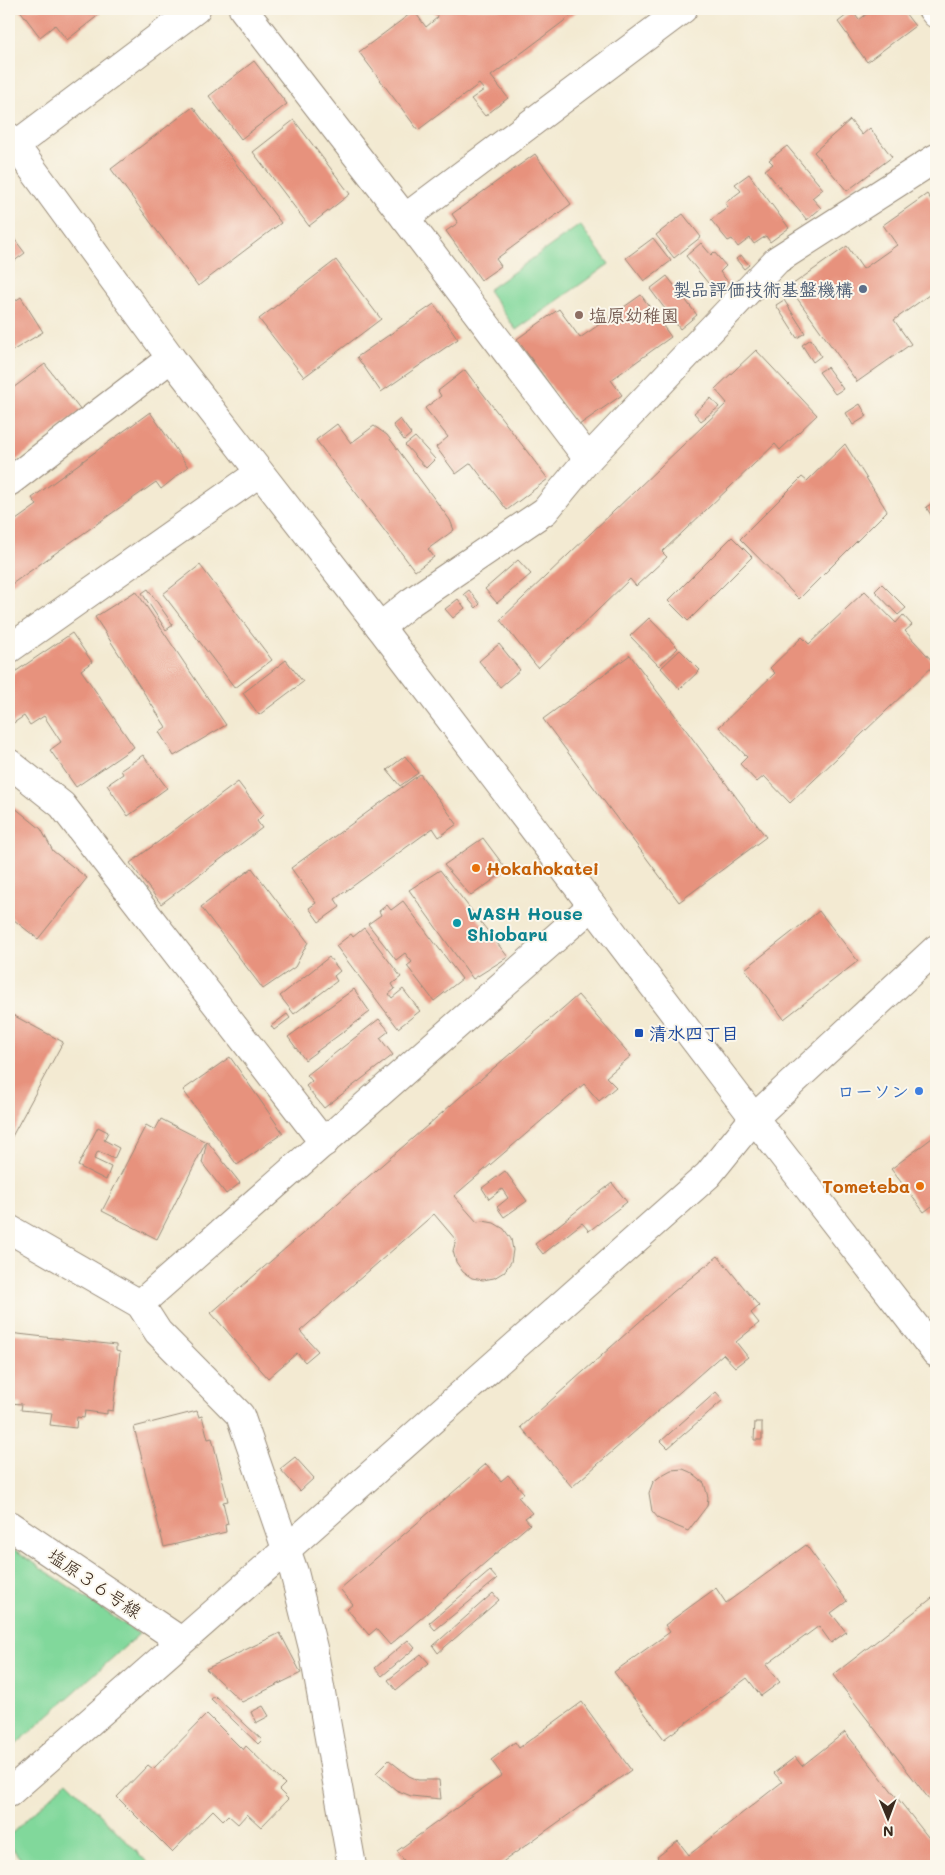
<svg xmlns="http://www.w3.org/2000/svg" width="945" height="1875" viewBox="0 0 945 1875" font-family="Mali,'Klee One',sans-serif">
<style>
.green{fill:#81d89b;stroke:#5e815c}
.building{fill:#e7927d}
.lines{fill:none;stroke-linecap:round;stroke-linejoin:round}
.minor-casing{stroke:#978a78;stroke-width:30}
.tertiary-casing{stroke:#978a78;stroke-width:30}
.minor{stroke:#fff;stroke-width:28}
.tertiary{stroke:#fff;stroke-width:28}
.service-dot{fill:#5c6f8a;stroke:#fbf7ec;stroke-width:2}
.education-dot{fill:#8d6e63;stroke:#fbf7ec;stroke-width:2}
.food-dot{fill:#e8710a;stroke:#fbf7ec;stroke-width:2}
.culture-dot{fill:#0f9aa8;stroke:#fbf7ec;stroke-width:2}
.transit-dot{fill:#1a4fb4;stroke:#fbf7ec;stroke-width:2}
.shop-dot{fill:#3f7fe0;stroke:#fbf7ec;stroke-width:2}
.labels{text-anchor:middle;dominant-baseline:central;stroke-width:4;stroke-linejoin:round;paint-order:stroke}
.service-label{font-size:18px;font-weight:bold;fill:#4e5e75;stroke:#fbf7ec;text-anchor:end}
.education-label{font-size:18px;font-weight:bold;fill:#785e54;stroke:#fbf7ec;text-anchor:start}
.food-label{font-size:18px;font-weight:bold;fill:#c56008;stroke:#fbf7ec;text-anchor:start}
.culture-label{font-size:18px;font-weight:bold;fill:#0d838f;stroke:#fbf7ec;text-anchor:start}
.transit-label{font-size:18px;font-weight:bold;fill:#164399;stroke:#fbf7ec;text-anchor:start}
.shop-label{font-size:18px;font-weight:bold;fill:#366cbe;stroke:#fbf7ec;text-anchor:end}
.street-label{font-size:18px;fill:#3b2a1e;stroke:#fbf7ec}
</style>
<rect width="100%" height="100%" fill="#fbf7ec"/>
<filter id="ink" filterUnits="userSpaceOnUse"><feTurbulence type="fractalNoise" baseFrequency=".02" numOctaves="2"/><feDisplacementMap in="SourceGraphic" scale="10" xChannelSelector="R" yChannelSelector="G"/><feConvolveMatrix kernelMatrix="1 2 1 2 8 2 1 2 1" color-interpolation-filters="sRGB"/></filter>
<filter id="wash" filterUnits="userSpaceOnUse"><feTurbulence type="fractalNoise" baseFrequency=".0096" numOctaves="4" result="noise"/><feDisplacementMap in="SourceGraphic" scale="20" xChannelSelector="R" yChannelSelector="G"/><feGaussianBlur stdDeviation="1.12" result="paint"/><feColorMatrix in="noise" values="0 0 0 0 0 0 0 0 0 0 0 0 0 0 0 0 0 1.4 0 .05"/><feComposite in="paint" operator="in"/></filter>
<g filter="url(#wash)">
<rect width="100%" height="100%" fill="#f3ead2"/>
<g class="green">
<polygon points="580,225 609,264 516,330 488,290"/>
<polygon points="9,1546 139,1634 9,1751"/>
<polygon points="67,1781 151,1866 26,1866 9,1844 9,1836"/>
</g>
<g id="blocks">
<g class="building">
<polygon points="19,9 96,9 100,14 67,40 55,25 40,37"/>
<polygon points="432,9 580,9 491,76 508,98 485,116 471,99 484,90 479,84 418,130 359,52 414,11 426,27 438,17"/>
<polygon points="873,9 902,9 915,26 867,62 838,22 852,11 859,20"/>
<polygon points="254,61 287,104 241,139 209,96"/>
<polygon points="193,107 281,223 198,286 111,169"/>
<polygon points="294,120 350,194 309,226 253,152"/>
<polygon points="850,120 862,135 870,128 892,157 847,191 814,152"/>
<polygon points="787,146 823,189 812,198 821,208 807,220 765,170 773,164 769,160"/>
<polygon points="535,154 571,204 496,259 501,266 481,280 446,231 458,223 452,214"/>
<polygon points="749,174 789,228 770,242 766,236 754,244 750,238 738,247 732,239 728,241 711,220 728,207 725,203 741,191 735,184"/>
<polygon points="927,194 936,207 936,290 894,320 911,344 857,382 789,287 847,246 863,269 897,245 883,225"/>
<polygon points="683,214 701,237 674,258 656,235"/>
<polygon points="9,232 25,253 9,265"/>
<polygon points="653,238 671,261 644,281 626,258"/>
<polygon points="701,243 711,255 714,252 726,266 720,272 729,283 717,294 686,256"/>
<polygon points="741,255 749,265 744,269 736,259"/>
<polygon points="336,260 381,319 304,377 259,319"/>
<polygon points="667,276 697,315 680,329 650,289"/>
<polygon points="641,295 671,337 611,380 622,395 579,425 517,339 559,309 580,338"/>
<polygon points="21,297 43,332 12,351 9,346 9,305"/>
<polygon points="784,300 805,333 797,338 776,305"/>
<polygon points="434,304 458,339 381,392 357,357"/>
<polygon points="811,339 821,356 813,362 802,345"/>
<polygon points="756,350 817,415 780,450 775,444 662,552 667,557 636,586 630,579 538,668 500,620 727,403 715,389"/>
<polygon points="45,364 81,411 14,462 9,456 9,391"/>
<polygon points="827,367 843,389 835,394 819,372"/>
<polygon points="465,370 548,479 507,510 471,463 456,474 436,447 448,437 425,408 441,396 438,391"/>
<polygon points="711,398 719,407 701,421 694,413"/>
<polygon points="860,404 867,416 853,425 846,413"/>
<polygon points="150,412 188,467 161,489 156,482 9,586 9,525 37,505 32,498"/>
<polygon points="400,419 411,434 404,440 393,425"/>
<polygon points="337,424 351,443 374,426 387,435 450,520 454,530 428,549 434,557 415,571 316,440"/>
<polygon points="415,437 435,459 426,468 405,445"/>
<polygon points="845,444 887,511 799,599 740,539 802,477 807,481"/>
<polygon points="936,501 936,523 926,507"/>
<polygon points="732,537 752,557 688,621 668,601"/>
<polygon points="518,560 531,574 497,603 485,589"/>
<polygon points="200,565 272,660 235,688 163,594"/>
<polygon points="882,584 906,608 898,615 875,591"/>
<polygon points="148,589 173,625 166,630 142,593"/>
<polygon points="469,590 480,604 476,608 464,594"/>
<polygon points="136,591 226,725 174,756 159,732 166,727 95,617"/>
<polygon points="865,591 896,623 903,615 912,625 905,631 935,664 790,803 764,776 757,782 740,764 747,757 719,727 775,673 770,668 802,637 809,644"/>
<polygon points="458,599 465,608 453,618 445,609"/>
<polygon points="649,618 678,648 659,666 630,636"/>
<polygon points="72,633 92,662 81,670 134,747 76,787 50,750 61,742 44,716 30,725 24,716 9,726 9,676"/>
<polygon points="499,644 520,670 500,687 479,661"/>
<polygon points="680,650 700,670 680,689 661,668"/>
<polygon points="630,655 766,837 679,902 543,719"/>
<polygon points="286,660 303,682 259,715 243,693"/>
<polygon points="143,755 167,788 128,816 107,785 123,774 121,770"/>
<polygon points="405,756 418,773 400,786 387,770"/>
<polygon points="420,774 457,824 439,837 433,828 335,899 340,907 319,922 309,908 316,903 291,868"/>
<polygon points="238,782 263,815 257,821 262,828 161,904 130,863"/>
<polygon points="9,803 41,829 53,851 87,878 38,939 9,916"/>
<polygon points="483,838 507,870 471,896 444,865"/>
<polygon points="252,868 308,942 295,967 263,989 201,907"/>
<polygon points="440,870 508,957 473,979 409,890"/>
<polygon points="403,901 462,979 434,1001 407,966 412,962 405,953 396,960 368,924 381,915 379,911 387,905 391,910"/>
<polygon points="819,911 858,961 784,1019 745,969"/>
<polygon points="364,928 401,977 392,984 395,989 389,994 392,998 403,989 420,1011 398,1028 336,946 351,934 353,937"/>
<polygon points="329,957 340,971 334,976 337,981 294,1014 280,996"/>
<polygon points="354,989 370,1012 305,1060 288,1037"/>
<polygon points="578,995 631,1056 606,1077 616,1087 599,1101 584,1084 454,1196 477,1222 483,1221 494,1223 504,1229 511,1239 513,1250 511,1262 504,1272 494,1278 483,1280 472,1278 463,1272 456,1262 453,1251 456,1240 434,1214 300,1331 318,1351 305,1362 297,1353 268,1378 211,1313"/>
<polygon points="9,1013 63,1042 9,1142"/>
<polygon points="287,1014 290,1018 274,1030 271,1026"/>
<polygon points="379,1019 389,1031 380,1038 393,1055 324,1108 306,1086 312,1081 307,1075"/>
<polygon points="230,1057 283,1133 237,1165 183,1090"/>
<polygon points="161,1119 206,1142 157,1239 102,1211 146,1125 155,1130"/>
<polygon points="98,1127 108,1132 104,1140 119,1148 114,1159 98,1151 94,1159 111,1167 106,1180 78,1166"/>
<polygon points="936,1135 936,1203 924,1212 891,1169"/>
<polygon points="207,1141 240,1183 226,1194 202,1163"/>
<polygon points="505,1171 527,1201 504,1217 497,1207 508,1198 502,1189 489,1199 482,1188"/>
<polygon points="612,1183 627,1202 589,1231 582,1223 543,1254 535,1244"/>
<polygon points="718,1256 759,1306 751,1313 759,1323 736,1342 748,1357 735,1367 723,1354 572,1487 521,1427 673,1292"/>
<polygon points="9,1333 116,1345 116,1351 120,1352 113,1411 107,1410 107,1414 85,1411 84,1418 77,1417 76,1428 50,1425 52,1413 21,1410 22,1404 9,1403"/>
<polygon points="716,1392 723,1400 668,1448 661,1441"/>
<polygon points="197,1411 199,1417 202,1416 208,1439 212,1438 228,1501 223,1502 228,1524 225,1525 226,1532 164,1547 134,1427"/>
<polygon points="755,1422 762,1422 762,1440 754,1440"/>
<polygon points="295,1457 314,1478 300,1491 280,1469"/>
<polygon points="486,1464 501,1481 508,1475 524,1493 518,1497 532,1513 525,1518 530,1524 390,1645 376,1629 369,1635 347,1609 353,1604 340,1589"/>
<polygon points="683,1469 690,1472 704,1483 708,1497 707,1506 688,1531 659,1519 652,1511 649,1493 653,1482 662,1475 671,1470"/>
<polygon points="806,1545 847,1601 831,1613 846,1632 831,1643 819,1626 766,1665 780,1682 761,1696 747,1678 664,1739 614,1672 670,1632 665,1625 716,1588 726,1603"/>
<polygon points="490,1571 497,1579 435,1630 429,1623"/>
<polygon points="493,1593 499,1600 438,1653 433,1646"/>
<polygon points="936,1595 936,1808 833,1675"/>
<polygon points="280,1633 301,1673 242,1702 206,1669"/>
<polygon points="408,1640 415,1648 382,1676 375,1668"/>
<polygon points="421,1654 429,1663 396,1690 388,1680"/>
<polygon points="215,1696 262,1740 258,1744 211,1699"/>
<polygon points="582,1702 631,1770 497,1866 408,1866 397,1851 502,1775 491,1760 515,1742 519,1748"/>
<polygon points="263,1706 269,1716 256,1723 251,1712"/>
<polygon points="207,1714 243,1750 246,1746 285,1784 279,1790 288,1799 261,1827 247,1814 238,1824 228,1815 223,1820 213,1810 172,1852 117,1797 148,1765 153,1769"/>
<polygon points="845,1732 936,1847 936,1866 664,1866 657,1857 678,1841 689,1855 782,1782 774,1773 795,1757 802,1766"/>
<polygon points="389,1760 409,1776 418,1780 439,1780 441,1799 411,1796 396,1790 376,1773"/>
</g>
</g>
</g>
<g filter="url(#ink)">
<use href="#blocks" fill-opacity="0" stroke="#978a78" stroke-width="1"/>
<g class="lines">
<g class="minor-casing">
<g id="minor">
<polyline points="243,9 405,218 588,459"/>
<polyline points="932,9 936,14"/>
<polyline points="405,218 683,9"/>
<polyline points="9,482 171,358"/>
<polyline points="380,627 411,602 545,511 588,459 777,260 936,158"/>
<polyline points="9,649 259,473"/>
<polyline points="9,763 62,805 324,1143"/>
<polyline points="754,1118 936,949"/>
<polyline points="9,1229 140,1304 158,1332 240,1415 294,1572 313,1648 352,1866"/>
<polyline points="140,1304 592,906"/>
<polyline points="9,1525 181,1641"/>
</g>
</g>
<g class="tertiary-casing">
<g id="tertiary">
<polyline points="9,137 171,358 380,627 754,1118 936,1353"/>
<polyline points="9,150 196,9"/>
<polyline points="9,1793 287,1549 708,1175 754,1118"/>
</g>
</g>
<use href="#minor" class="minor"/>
<use href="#tertiary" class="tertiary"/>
</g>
</g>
<circle class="service-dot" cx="863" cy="289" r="5"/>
<circle class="education-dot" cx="579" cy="315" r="5"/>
<g class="food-dot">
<circle cx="476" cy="868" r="5"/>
<circle cx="920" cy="1186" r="5"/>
</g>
<circle class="culture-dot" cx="457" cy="923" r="5"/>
<rect class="transit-dot" x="634" y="1028" width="10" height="10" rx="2.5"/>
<circle class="shop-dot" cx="919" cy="1091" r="5"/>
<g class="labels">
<g class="service-label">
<text x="853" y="289">製品評価技術基盤機構</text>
</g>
<g class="education-label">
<text x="589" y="315">塩原幼稚園</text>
</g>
<g class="food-label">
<text x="486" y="868">Hokahokatei</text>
<text x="910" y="1186" text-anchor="end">Tometeba</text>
</g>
<g class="culture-label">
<text x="467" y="913">WASH House<tspan x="467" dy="21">Shiobaru</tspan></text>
</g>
<g class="transit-label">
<text x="649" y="1033">清水四丁目</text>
</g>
<g class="shop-label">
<text x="909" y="1091">ローソン</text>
</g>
<g class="street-label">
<text transform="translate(95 1583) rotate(34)">塩原３６号線</text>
</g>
</g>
<rect width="945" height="1875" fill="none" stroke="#fbf7ec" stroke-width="30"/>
<g transform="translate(888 1818) rotate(179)" stroke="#fbf7ec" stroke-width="4" paint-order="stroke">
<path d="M0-4L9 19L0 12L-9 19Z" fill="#3b2a1e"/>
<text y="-8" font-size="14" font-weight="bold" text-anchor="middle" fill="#3b2a1e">N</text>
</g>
</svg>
